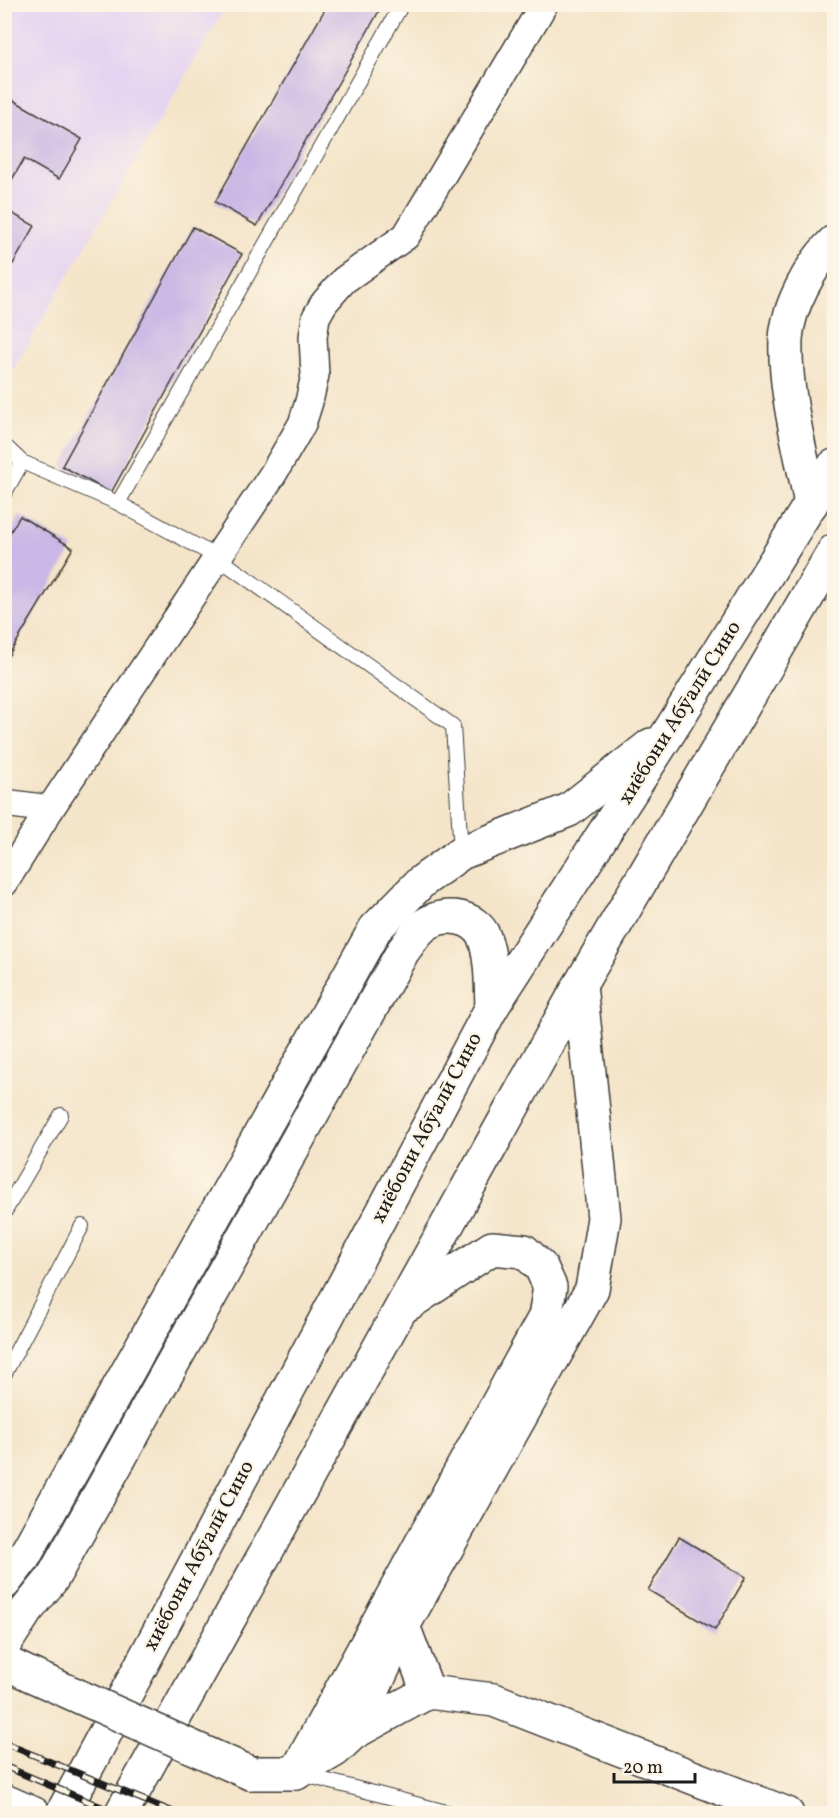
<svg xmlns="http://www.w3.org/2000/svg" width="839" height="1818" viewBox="0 0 839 1818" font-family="Vollkorn,serif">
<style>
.built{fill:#e4d3f2}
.building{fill:#cab7e5}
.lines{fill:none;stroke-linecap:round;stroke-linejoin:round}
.service-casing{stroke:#3c3a36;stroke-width:16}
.minor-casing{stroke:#3c3a36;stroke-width:30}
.tertiary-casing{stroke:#3c3a36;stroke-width:36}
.secondary-casing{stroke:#3c3a36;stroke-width:36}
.service{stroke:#fff;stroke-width:14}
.minor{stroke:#fff;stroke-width:27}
.tertiary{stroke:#fff;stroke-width:33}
.secondary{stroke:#fff;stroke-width:33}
.rail-casing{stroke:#1c1c1c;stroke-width:7}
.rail{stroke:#fcf5e5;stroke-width:4.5;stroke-dasharray:14;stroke-linecap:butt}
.tertiary-bridge-casing{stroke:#3c3a36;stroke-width:36;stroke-linecap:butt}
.tertiary-bridge{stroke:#fff;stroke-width:33}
.labels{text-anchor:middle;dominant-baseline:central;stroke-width:4.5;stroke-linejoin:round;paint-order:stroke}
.street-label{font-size:21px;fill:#1c1c1c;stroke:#fcf5e5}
</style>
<rect width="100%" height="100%" fill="#fcf5e5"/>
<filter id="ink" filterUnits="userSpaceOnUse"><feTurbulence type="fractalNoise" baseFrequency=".0167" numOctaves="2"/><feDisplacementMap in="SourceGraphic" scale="12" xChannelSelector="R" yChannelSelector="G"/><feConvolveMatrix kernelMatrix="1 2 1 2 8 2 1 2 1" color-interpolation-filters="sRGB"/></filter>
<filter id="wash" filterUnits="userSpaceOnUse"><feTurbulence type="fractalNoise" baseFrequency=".008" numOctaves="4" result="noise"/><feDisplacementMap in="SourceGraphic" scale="24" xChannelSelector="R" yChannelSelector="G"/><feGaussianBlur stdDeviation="1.35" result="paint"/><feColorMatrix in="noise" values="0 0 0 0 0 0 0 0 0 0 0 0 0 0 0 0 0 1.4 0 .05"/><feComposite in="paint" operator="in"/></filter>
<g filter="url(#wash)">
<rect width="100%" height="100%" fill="#f4e4c9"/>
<polygon class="built" points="5,5 227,5 5,383"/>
<g id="blocks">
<g class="building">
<polygon points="328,4 383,4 257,226 215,202"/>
<polygon points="4,95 82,139 59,179 24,159 4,193"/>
<polygon points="4,209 35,226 13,264 4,259"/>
<polygon points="193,227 242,254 111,493 62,466"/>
<polygon points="20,516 73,548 4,663 4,542"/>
<polygon points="679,1537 746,1577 715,1630 648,1590"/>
</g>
</g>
</g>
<g filter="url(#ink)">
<use href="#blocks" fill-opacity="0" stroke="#3c3a36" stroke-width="1.5"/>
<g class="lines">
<g class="service-casing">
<g id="service">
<polyline points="4,445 22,462 118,503 217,557 453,726 461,852"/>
<polyline points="4,494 22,462"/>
<polyline points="118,503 402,4"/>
<polyline points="4,1213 61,1115"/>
<polyline points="4,1375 82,1226"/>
<polyline points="301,1774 454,1814"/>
</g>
</g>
<g class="minor-casing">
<g id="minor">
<polyline points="4,803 50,809"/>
<polyline points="4,883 50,809 273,474 302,424 309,402 315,375 313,337 316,317 324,303 344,280 406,236 544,4"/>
</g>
</g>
<g class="tertiary-casing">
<g id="tertiary">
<polyline points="4,1662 31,1675"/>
<polyline points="250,1773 296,1773 335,1750 353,1733 428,1692 494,1700 787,1814"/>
<polyline points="4,1801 34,1814"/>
</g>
</g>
<g class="secondary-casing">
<g id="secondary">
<path d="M811,504C801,451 784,393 786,339C788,307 811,264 834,242"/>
<polyline points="4,1583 24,1557 375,929 421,882 461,853 569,810 651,745"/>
<polyline points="403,1626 428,1692"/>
<path d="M4,1645L26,1611L52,1579L403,951C410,942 418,928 428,923C445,912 476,916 484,937C492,958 491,984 492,1007"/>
<polyline points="353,1733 403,1626 592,1289 604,1218 580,985"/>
<polyline points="296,1773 545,1317 550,1287 541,1267 524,1251 492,1248 408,1304"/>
<polyline points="62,1814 492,1007 671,729 834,466"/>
<polyline points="121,1814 580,985 834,551"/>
</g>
</g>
<use href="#service" class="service"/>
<use href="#minor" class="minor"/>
<use href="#tertiary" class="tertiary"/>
<use href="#secondary" class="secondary"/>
<g class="rail-casing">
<g id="rail">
<polyline points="4,1743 178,1814"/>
<polyline points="4,1766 118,1814"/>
</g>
</g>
<use href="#rail" class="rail"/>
<g class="tertiary-bridge-casing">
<polyline id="tertiary-bridge" points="31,1675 250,1773"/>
</g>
<use href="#tertiary-bridge" class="tertiary-bridge"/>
</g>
</g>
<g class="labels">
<g class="street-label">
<text transform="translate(680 713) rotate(-58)">хиёбони Абӯалӣ Сино</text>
<text transform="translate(427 1128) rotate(-62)">хиёбони Абӯалӣ Сино</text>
<text transform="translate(199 1556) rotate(-62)">хиёбони Абӯалӣ Сино</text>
</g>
</g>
<rect width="839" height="1818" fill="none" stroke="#fcf5e5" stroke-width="24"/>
<path d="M614 1773v9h81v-9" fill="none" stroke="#1c1c1c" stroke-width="3"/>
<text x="623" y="1773" font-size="18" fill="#1c1c1c" stroke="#fcf5e5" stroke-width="4.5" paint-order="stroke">20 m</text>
</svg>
